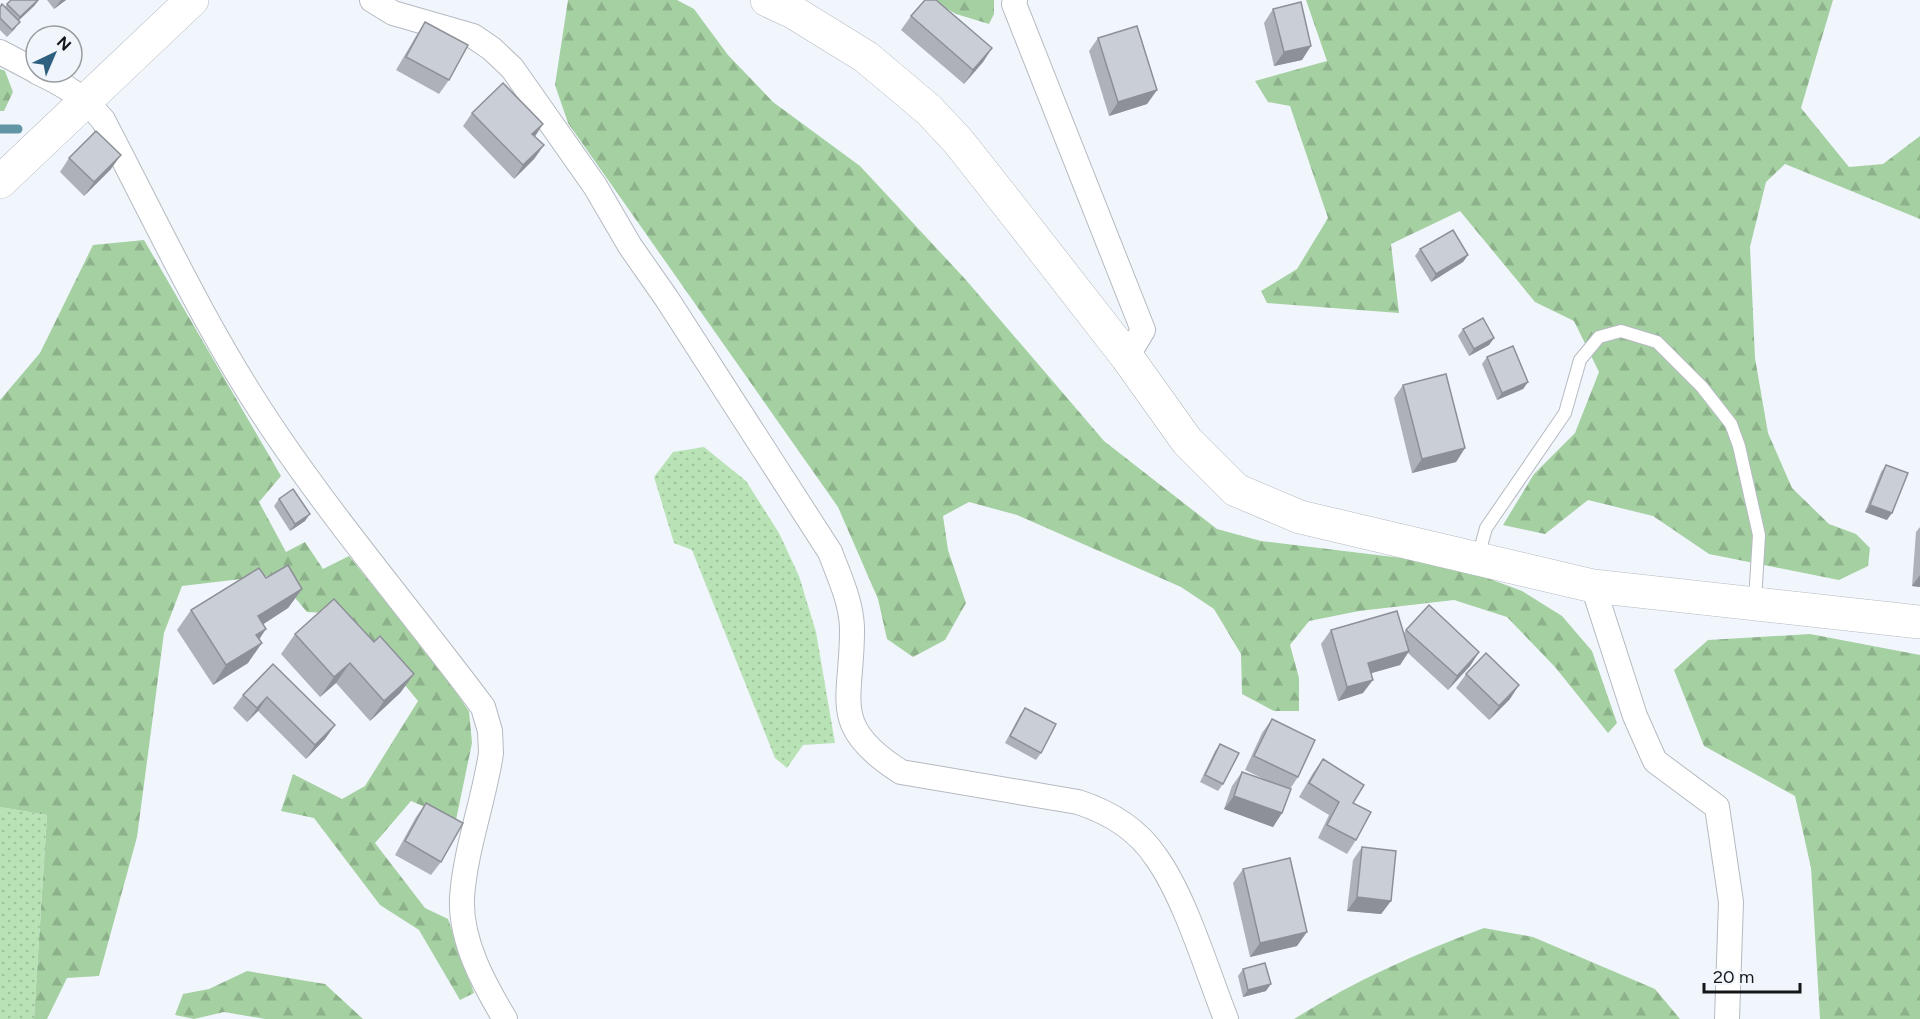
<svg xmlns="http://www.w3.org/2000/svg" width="1920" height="1019" viewBox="0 0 1920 1019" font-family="Figtree,sans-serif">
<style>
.grass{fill:url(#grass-dots)}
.forest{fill:url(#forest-firs)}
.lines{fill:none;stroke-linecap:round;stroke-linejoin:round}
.stream{stroke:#6296a4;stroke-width:9}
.lane-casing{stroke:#b5bac1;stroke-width:14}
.street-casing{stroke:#b5bac1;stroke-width:26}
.secondary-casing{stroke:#b5bac1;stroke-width:34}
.lane{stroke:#fff;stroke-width:12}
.street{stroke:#fff;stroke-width:24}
.secondary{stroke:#fff;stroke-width:33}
.wall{fill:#aeb1b8}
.shaded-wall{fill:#8d9096}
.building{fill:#caced6;stroke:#8d9096;stroke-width:1.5}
</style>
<defs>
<pattern id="grass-dots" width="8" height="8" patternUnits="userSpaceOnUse" patternTransform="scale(1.5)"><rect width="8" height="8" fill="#b9e3b6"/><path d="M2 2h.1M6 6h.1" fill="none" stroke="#9ec29c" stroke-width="1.8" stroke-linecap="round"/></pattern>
<pattern id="forest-firs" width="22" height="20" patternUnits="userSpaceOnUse" patternTransform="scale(1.5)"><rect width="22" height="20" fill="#a5d0a2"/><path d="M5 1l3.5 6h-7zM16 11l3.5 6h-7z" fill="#8db28b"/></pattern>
</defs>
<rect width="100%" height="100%" fill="#f1f6fd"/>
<g class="grass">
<polygon points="704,447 746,481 779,533 799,576 816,632 835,743 803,745 787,768 775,758 692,550 674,543 654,477 673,452"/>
<polygon points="0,807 47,815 34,1019 0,1019"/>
</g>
<g class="forest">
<polygon points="568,0 677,0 694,9 728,55 773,102 860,166 966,280 1104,441 1217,529 1261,541 1410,559 1466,570 1522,591 1562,616 1592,651 1617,723 1608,733 1555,667 1507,617 1454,600 1359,611 1309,621 1290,645 1299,678 1299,711 1274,711 1242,694 1241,654 1214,609 1181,587 1017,515 969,502 943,516 948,550 966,603 945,640 913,657 887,639 878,599 838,507 568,123 555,85"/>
<polygon points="932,0 994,0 994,14 989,24 956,14"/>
<polygon points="1306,0 1833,0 1801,108 1849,167 1883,164 1920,136 1920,219 1785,164 1766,182 1750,247 1755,358 1768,433 1792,488 1829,524 1856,534 1870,548 1868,566 1839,580 1709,554 1653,516 1588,500 1545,534 1503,525 1534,474 1575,433 1599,372 1574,321 1535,302 1460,211 1391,244 1399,313 1267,303 1261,291 1297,269 1328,218 1290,106 1268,102 1255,81 1327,61"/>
<polygon points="0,69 5,71 13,92 4,111 0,111"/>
<polygon points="144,240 281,476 259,502 286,552 305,542 323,569 349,556 440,669 469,711 472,743 456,820 411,801 375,843 425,908 448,919 474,993 460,1000 419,930 380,905 314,818 281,811 293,774 342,799 365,786 418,701 347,614 307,612 276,575 182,586 164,633 137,837 99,976 67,978 47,1019 34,1019 47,815 0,807 0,400 40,353 93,245"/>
<polygon points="1810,634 1920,655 1920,1019 1820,1019 1811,868 1795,796 1704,746 1674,670 1708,640"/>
<path d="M1484,928L1533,937L1655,989L1680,1019H1294C1354,981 1417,953 1484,928Z"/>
<polygon points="247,971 325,984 363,1019 265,1019 224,1012 194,1019 175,1015 183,994 209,989"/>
</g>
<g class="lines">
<polyline class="stream" points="0,129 18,129"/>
<g class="lane-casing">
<polyline id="lane" points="1478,557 1486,528 1565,413 1580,360 1599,337 1621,331 1657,342 1702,387 1731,424 1739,446 1759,535 1755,601"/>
</g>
<g class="street-casing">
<g id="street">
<path d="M372,0L393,13L473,36L492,49L512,68L595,186L630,246L667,299L830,552C839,576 851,601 852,627C853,700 827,725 901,772L1078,802C1109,812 1138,830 1156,857C1185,897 1207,971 1226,1019"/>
<polyline points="1015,0 1014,4 1143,330 1127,357"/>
<polyline points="0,52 36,71"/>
<path d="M37,72C65,85 84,97 103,120C158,225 209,336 277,435C341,529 415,616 483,707L490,731L491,753C484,801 465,850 462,898C460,941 484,984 505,1019"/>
<polyline points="1593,586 1635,716 1655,761 1717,807 1731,902 1727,1019"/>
</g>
</g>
<g class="secondary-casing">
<g id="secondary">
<polyline points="767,0 793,12 866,57 929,110 958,141 1018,217 1127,357 1187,441 1236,490 1300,517 1593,586 1920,622"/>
<polyline points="0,182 192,0"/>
</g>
</g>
<use href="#lane" class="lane"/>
<use href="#street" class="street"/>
<use href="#secondary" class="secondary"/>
</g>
<g class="wall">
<polygon points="47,0 66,0 54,9"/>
<polygon points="7,4 35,5 18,21 15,29 7,37 0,30 0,7 5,7"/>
<polygon points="1273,9 1302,60 1274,66 1264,23"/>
<polygon points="911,16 992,48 983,62 964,84 901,30"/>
<polygon points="425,22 449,80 439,94 396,70 416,36"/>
<polygon points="1098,38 1157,90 1147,104 1109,116 1089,51"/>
<polygon points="472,113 544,145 534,159 514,179 463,126"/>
<polygon points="69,158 111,169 84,196 60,172"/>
<polygon points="1420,249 1468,255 1463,262 1431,282 1415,256"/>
<polygon points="1463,329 1494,338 1489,345 1469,356 1458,336"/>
<polygon points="1487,357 1528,382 1523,389 1497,400 1482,364"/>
<polygon points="1403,385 1465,448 1456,462 1412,473 1394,398"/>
<polygon points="1886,465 1887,520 1865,512 1881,472"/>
<polygon points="279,499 305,521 290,531 274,506"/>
<polygon points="1920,527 1920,587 1912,586 1916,532"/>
<polygon points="266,578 302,589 288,608 263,624 259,639 248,663 213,685 177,630 191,610"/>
<polygon points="1331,630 1404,633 1406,630 1479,652 1470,666 1448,690 1408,653 1400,665 1371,673 1363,693 1338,701 1321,644"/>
<polygon points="295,634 374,642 414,674 400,693 370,721 336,683 320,697 281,654"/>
<polygon points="273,664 335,725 325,739 306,759 258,711 247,722 233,708 243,695"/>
<polygon points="1466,674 1510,699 1489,720 1456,688"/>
<polygon points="1025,708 1041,753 1036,760 1005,743 1020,715"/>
<polygon points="1272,719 1298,777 1290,789 1282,813 1273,827 1224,809 1232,786 1242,772 1266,780 1245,770 1262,733"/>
<polygon points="1220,744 1223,784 1218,791 1200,782 1215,751"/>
<polygon points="1323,759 1353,803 1356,840 1347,854 1318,838 1329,815 1299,797 1313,773"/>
<polygon points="426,803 441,862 431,875 395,855 416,817"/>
<polygon points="1362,847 1391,901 1381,914 1347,911 1353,860"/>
<polygon points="1243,869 1297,946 1250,957 1233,883"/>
<polygon points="1243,969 1266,991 1243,997 1238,976"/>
</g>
<g class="shaded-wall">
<polygon points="39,0 35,5 15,24 20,17"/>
<polygon points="61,0 66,0 54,9"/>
<polygon points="1311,46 1302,60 1274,66 1284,52"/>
<polygon points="992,48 983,62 964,84 973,70"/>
<polygon points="1157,90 1147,104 1109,116 1118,102"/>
<polygon points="543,124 534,138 532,134"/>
<polygon points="544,145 534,159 514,179 523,165"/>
<polygon points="121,155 111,169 84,196 94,182"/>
<polygon points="1468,255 1463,262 1431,282 1436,274"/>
<polygon points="1494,338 1489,345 1469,356 1474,349"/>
<polygon points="1528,382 1523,389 1497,400 1502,393"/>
<polygon points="1465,448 1456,462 1412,473 1422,459"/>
<polygon points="1870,505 1892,513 1887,520 1865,512"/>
<polygon points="310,514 305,521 290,531 295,524"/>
<polygon points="1920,575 1920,587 1912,586"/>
<polygon points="302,589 288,608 245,636 258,616"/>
<polygon points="266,629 253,649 256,635"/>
<polygon points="262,643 248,663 213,685 226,665"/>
<polygon points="1409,651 1400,665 1358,677 1368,663"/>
<polygon points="1479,652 1470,666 1448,690 1457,676"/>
<polygon points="350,663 336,683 320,697 334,677"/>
<polygon points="414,674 400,693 370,721 384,701"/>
<polygon points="1373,680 1363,693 1338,701 1347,687"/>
<polygon points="1519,685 1510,699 1489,720 1499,706"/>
<polygon points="267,697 258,711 247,722 257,708"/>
<polygon points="335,725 325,739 306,759 315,745"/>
<polygon points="1234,796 1282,813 1273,827 1224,809"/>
<polygon points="1357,897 1391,901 1381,914 1347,911"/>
<polygon points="1307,932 1297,946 1250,957 1260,943"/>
<polygon points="1271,984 1266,991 1243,997 1248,990"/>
</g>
<g class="building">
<polygon points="11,0 38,0 20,17 7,4"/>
<polygon points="925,0 936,0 992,48 973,70 911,16"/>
<polygon points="1301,2 1311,46 1284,52 1273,9"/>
<polygon points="2,4 20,22 12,30 0,18 0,7"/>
<polygon points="425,22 468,45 449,80 406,57"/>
<polygon points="1137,26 1157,90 1118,102 1098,38"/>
<polygon points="503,83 543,124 532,134 544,145 523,165 472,113"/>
<polygon points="96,131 121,155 94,182 69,158"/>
<polygon points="1453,230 1468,255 1436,274 1420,249"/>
<polygon points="1483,318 1494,338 1474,349 1463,329"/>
<polygon points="1513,346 1528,382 1502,393 1487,357"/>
<polygon points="1446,374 1465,448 1422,459 1403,385"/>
<polygon points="1886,465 1908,473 1892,513 1870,505"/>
<polygon points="293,489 310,514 295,524 279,499"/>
<polygon points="288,565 302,589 258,616 266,629 256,635 262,643 226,665 191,610 259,568 266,578"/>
<polygon points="334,599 374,642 380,636 414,674 384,701 350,663 334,677 295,634"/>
<polygon points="1429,605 1479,652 1457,676 1406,630"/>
<polygon points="1397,611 1409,651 1368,663 1373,680 1347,687 1331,630"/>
<polygon points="1486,653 1519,685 1499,706 1466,674"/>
<polygon points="273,664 335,725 315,745 267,697 257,708 243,695"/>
<polygon points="1025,708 1056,724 1041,753 1010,736"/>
<polygon points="1272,719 1315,740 1298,777 1254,756"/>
<polygon points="1220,744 1239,753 1223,784 1205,775"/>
<polygon points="1323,759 1364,785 1353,803 1371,812 1356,840 1327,825 1339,802 1309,783"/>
<polygon points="1242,772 1291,789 1282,813 1234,796"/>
<polygon points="426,803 463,823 441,862 405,841"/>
<polygon points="1362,847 1396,851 1391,901 1357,897"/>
<polygon points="1290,858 1307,932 1260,943 1243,869"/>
<polygon points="1265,963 1271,984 1248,990 1243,969"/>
</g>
<g transform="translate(54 54) rotate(44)"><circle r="28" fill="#f1f6fd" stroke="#999ca1" stroke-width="1.5"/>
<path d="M0-4.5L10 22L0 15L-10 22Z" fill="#30607f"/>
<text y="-9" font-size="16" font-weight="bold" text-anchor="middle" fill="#141618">N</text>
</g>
<path d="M1704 983v9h96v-9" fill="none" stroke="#141618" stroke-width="3"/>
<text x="1713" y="983" font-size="18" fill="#141618" stroke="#f1f6fd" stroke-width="4.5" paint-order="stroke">20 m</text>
</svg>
